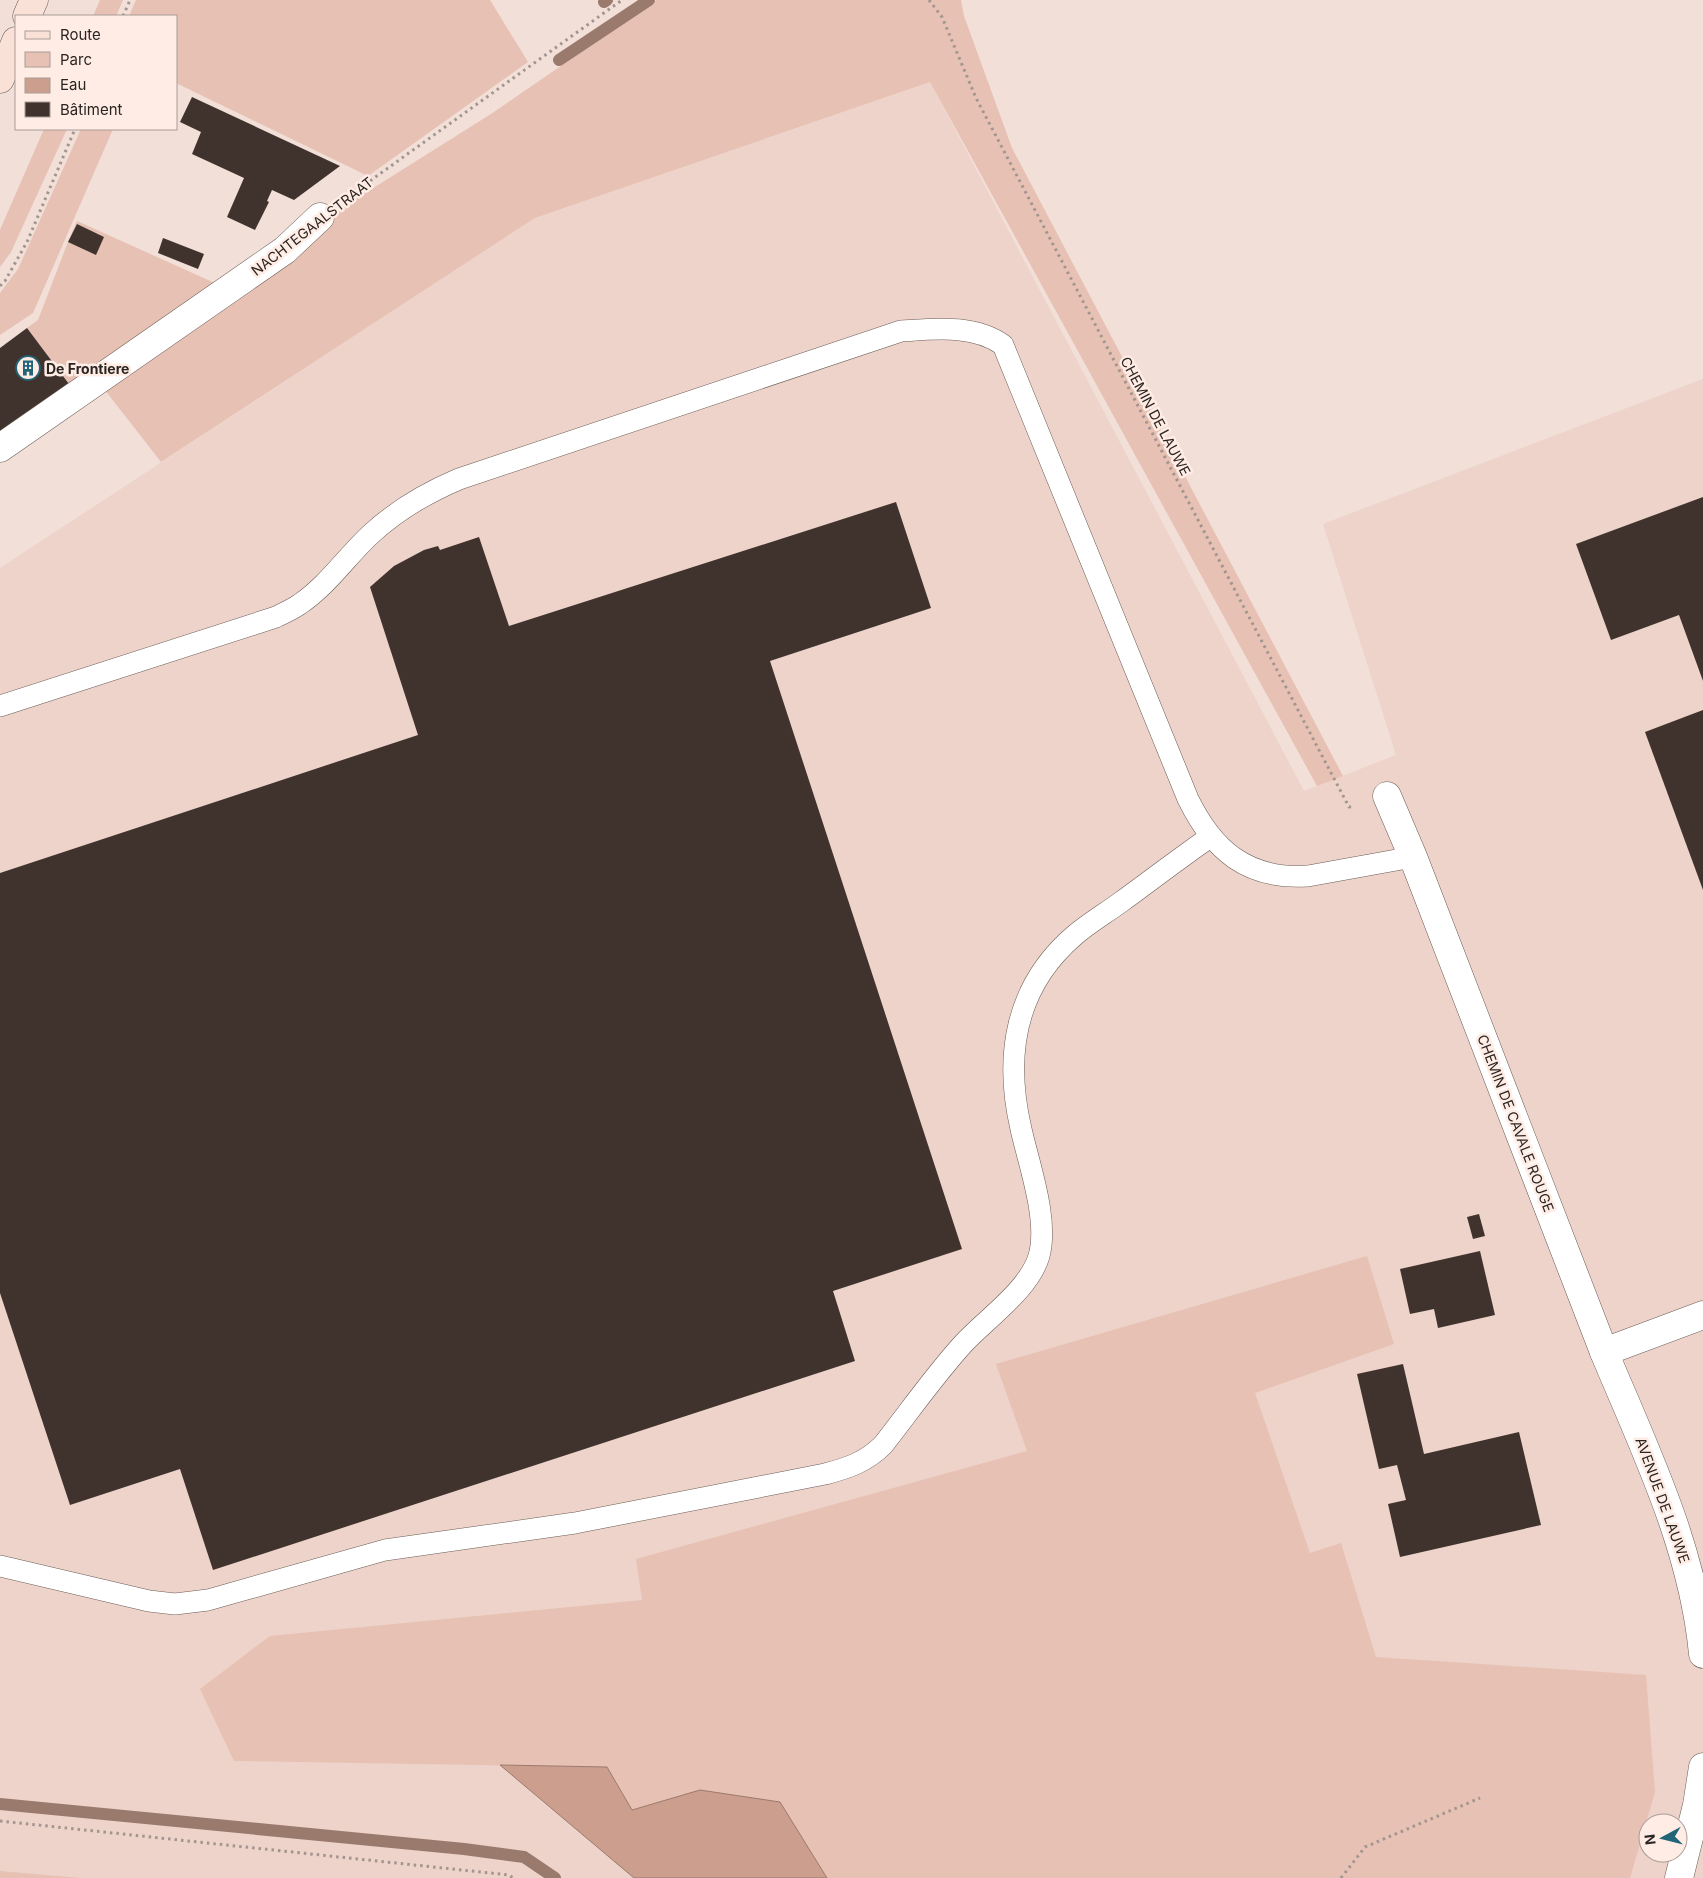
<svg xmlns="http://www.w3.org/2000/svg" width="1703" height="1878" viewBox="0 0 1703 1878" font-family="Inter,sans-serif">
<style>
.built{fill:#edd3c9;fill-rule:evenodd}
.green{fill:#e7c1b3}
.water{fill:#cb9e8e;stroke:#9b7a6e}
.lines{fill:none;stroke-linecap:round;stroke-linejoin:round}
.stream{stroke:#9b7a6e;stroke-width:12}
.building{fill:#40332e}
.lane-casing{stroke:#6b5c56;stroke-width:22}
.street-casing{stroke:#6b5c56;stroke-width:29}
.secondary-casing{stroke:#6b5c56;stroke-width:29}
.path{stroke:#a2958f;stroke-width:3;stroke-dasharray:2.5 4;stroke-linecap:butt}
.lane{stroke:#fff;stroke-width:21}
.street{stroke:#fff;stroke-width:28}
.secondary{stroke:#fae1d7;stroke-width:28}
.labels{text-anchor:middle;dominant-baseline:central;stroke-width:5;stroke-linejoin:round;paint-order:stroke}
.street-label{font-size:14px;fill:#2b2522;stroke:#feece5}
.poi-label{font-size:14px;font-weight:bold;fill:#2b2522;stroke:#feece5;text-anchor:start}
</style>
<rect width="100%" height="100%" fill="#f1dfd8"/>
<path class="built" d="M930,82L1304,791L1396,755L1323,524L1703,379V1878H0V568L535,218ZM1648,1823H1678V1853H1648Z"/>
<g class="green">
<polygon points="100,0 123,0 116,16 93,16"/>
<polygon points="136,0 490,0 528,62 368,176 176,83 176,16 129,16"/>
<polygon points="657,0 961,0 964,16 1012,148 1343,776 1317,786 930,82 535,218 161,462 101,385 324,219 491,114"/>
<polygon points="44,129 67,129 11,252 0,267 0,230"/>
<polygon points="81,129 113,129 33,313 0,335 0,293 18,269"/>
<polygon points="77,221 217,284 72,388 27,328 38,320 68,242"/>
<polygon points="1367,1256 1394,1344 1255,1393 1310,1553 1341,1543 1376,1657 1646,1675 1655,1792 1630,1878 827,1878 780,1802 700,1790 632,1810 607,1767 234,1761 200,1689 270,1636 642,1600 636,1559 1027,1451 996,1364"/>
<polygon points="0,1871 80,1878 0,1878"/>
</g>
<polygon class="water" points="500,1765 607,1767 632,1810 700,1790 780,1802 827,1878 634,1878"/>
<g class="lines">
<g class="stream">
<polyline points="604,2 607,0"/>
<polyline points="559,60 649,0"/>
<polyline points="0,1804 464,1849 524,1857 555,1878"/>
</g>
</g>
<g class="building">
<polygon points="192,97 340,166 294,200 272,190 267,201 269,202 255,230 227,217 244,178 192,154 201,132 180,122"/>
<polygon points="77,224 104,237 96,255 68,242"/>
<polygon points="163,238 204,254 198,269 158,253"/>
<polygon points="27,328 72,388 0,440 0,348"/>
<polygon points="1703,497 1703,681 1679,615 1611,640 1576,544"/>
<polygon points="896,502 931,608 770,661 962,1249 833,1291 855,1361 213,1570 180,1469 70,1505 0,1293 0,873 418,735 370,587 394,566 424,550 438,546 440,550 479,537 509,626"/>
<polygon points="1703,710 1703,890 1645,732"/>
<polygon points="1479,1214 1485,1236 1473,1239 1467,1217"/>
<polygon points="1480,1251 1495,1315 1438,1328 1434,1309 1410,1314 1400,1269"/>
<polygon points="1403,1364 1424,1454 1519,1432 1541,1525 1400,1557 1388,1504 1406,1500 1397,1465 1379,1469 1357,1374"/>
</g>
<g class="lines">
<g class="lane-casing">
<g id="lane">
<path d="M0,706L276,617C284,613 293,609 300,604C328,585 347,556 371,534C397,510 426,493 459,479L901,331C934,329 974,324 1003,345L1188,799C1213,850 1247,880 1308,876L1413,857"/>
<path d="M0,1566L149,1601L175,1604L208,1600L385,1550L575,1523L825,1474C848,1468 866,1462 883,1445C909,1412 934,1376 963,1344C987,1318 1029,1290 1039,1256C1049,1220 1029,1165 1021,1129C1004,1056 1015,986 1075,935C1089,923 1106,913 1121,902C1151,880 1180,858 1210,837"/>
</g>
</g>
<g class="street-casing">
<g id="street">
<polyline points="0,448 285,250 320,217"/>
<polyline points="1387,796 1413,857 1604,1352 1703,1315"/>
<path d="M1604,1352C1645,1450 1693,1547 1703,1654"/>
<polyline points="1679,1878 1697,1805 1703,1767"/>
</g>
</g>
<g class="secondary-casing">
<g id="secondary">
<polyline points="27,16 34,0"/>
<polyline points="0,79 16,41"/>
</g>
</g>
<g class="path">
<polyline points="929,0 942,17 976,98 1349,807 1355,806"/>
<polyline points="123,16 130,0"/>
<polyline points="349,196 622,0"/>
<polyline points="0,286 5,281 27,242 75,129"/>
<polyline points="0,1821 509,1875 513,1878"/>
<polyline points="1341,1878 1365,1847 1480,1798"/>
</g>
<use href="#lane" class="lane"/>
<use href="#street" class="street"/>
<use href="#secondary" class="secondary"/>
</g>
<defs>
<g id="building-ring" transform="scale(1.25)"><circle r="9.5" fill="#feece5" stroke="#226578" stroke-width="1.5"/><path d="M-4-6H4V6H1V3H-1V6H-4ZM-2.5-4.3h1.7v1.8h-1.7ZM.8-4.3h1.7v1.8H.8ZM-2.5-1h1.7V.8h-1.7ZM.8-1h1.7V.8H.8Z" fill="#226578"/></g>
</defs>
<g fill-rule="evenodd">
<use href="#building-ring" x="28" y="368"/>
</g>
<g class="labels">
<g class="street-label">
<text transform="translate(312 226) rotate(-38)">NACHTEGAALSTRAAT</text>
<text transform="translate(1156 416) rotate(62)">CHEMIN DE LAUWE</text>
<text transform="translate(1516 1123) rotate(69)">CHEMIN DE CAVALE ROUGE</text>
<text transform="translate(1663 1500) rotate(70)">AVENUE DE LAUWE</text>
</g>
<g class="poi-label">
<text x="46" y="368">De Frontiere</text>
</g>
</g>
<rect x="15" y="15" width="162" height="115" fill="#feece5" stroke="#aa9c97"/>
<rect x="25" y="31" width="25" height="8" fill="#fae1d7" stroke="#aa9c97"/>
<text x="60" y="40" font-size="15" fill="#2b2522">Route</text>
<rect x="25" y="52" width="25" height="15" fill="#e7c1b3" stroke="#aa9c97"/>
<text x="60" y="65" font-size="15" fill="#2b2522">Parc</text>
<rect x="25" y="78" width="25" height="15" fill="#cb9e8e" stroke="#aa9c97"/>
<text x="60" y="90" font-size="15" fill="#2b2522">Eau</text>
<rect x="25" y="102" width="25" height="15" fill="#40332e" stroke="#aa9c97"/>
<text x="60" y="115" font-size="15" fill="#2b2522">Bâtiment</text>
<g transform="translate(1663 1838) rotate(263)"><circle r="24" fill="#feece5" stroke="#aa9c97"/>
<path d="M0-4L9 19L0 12L-9 19Z" fill="#226578"/>
<text y="-8" font-size="14" font-weight="bold" text-anchor="middle" fill="#2b2522">N</text>
</g>
</svg>
